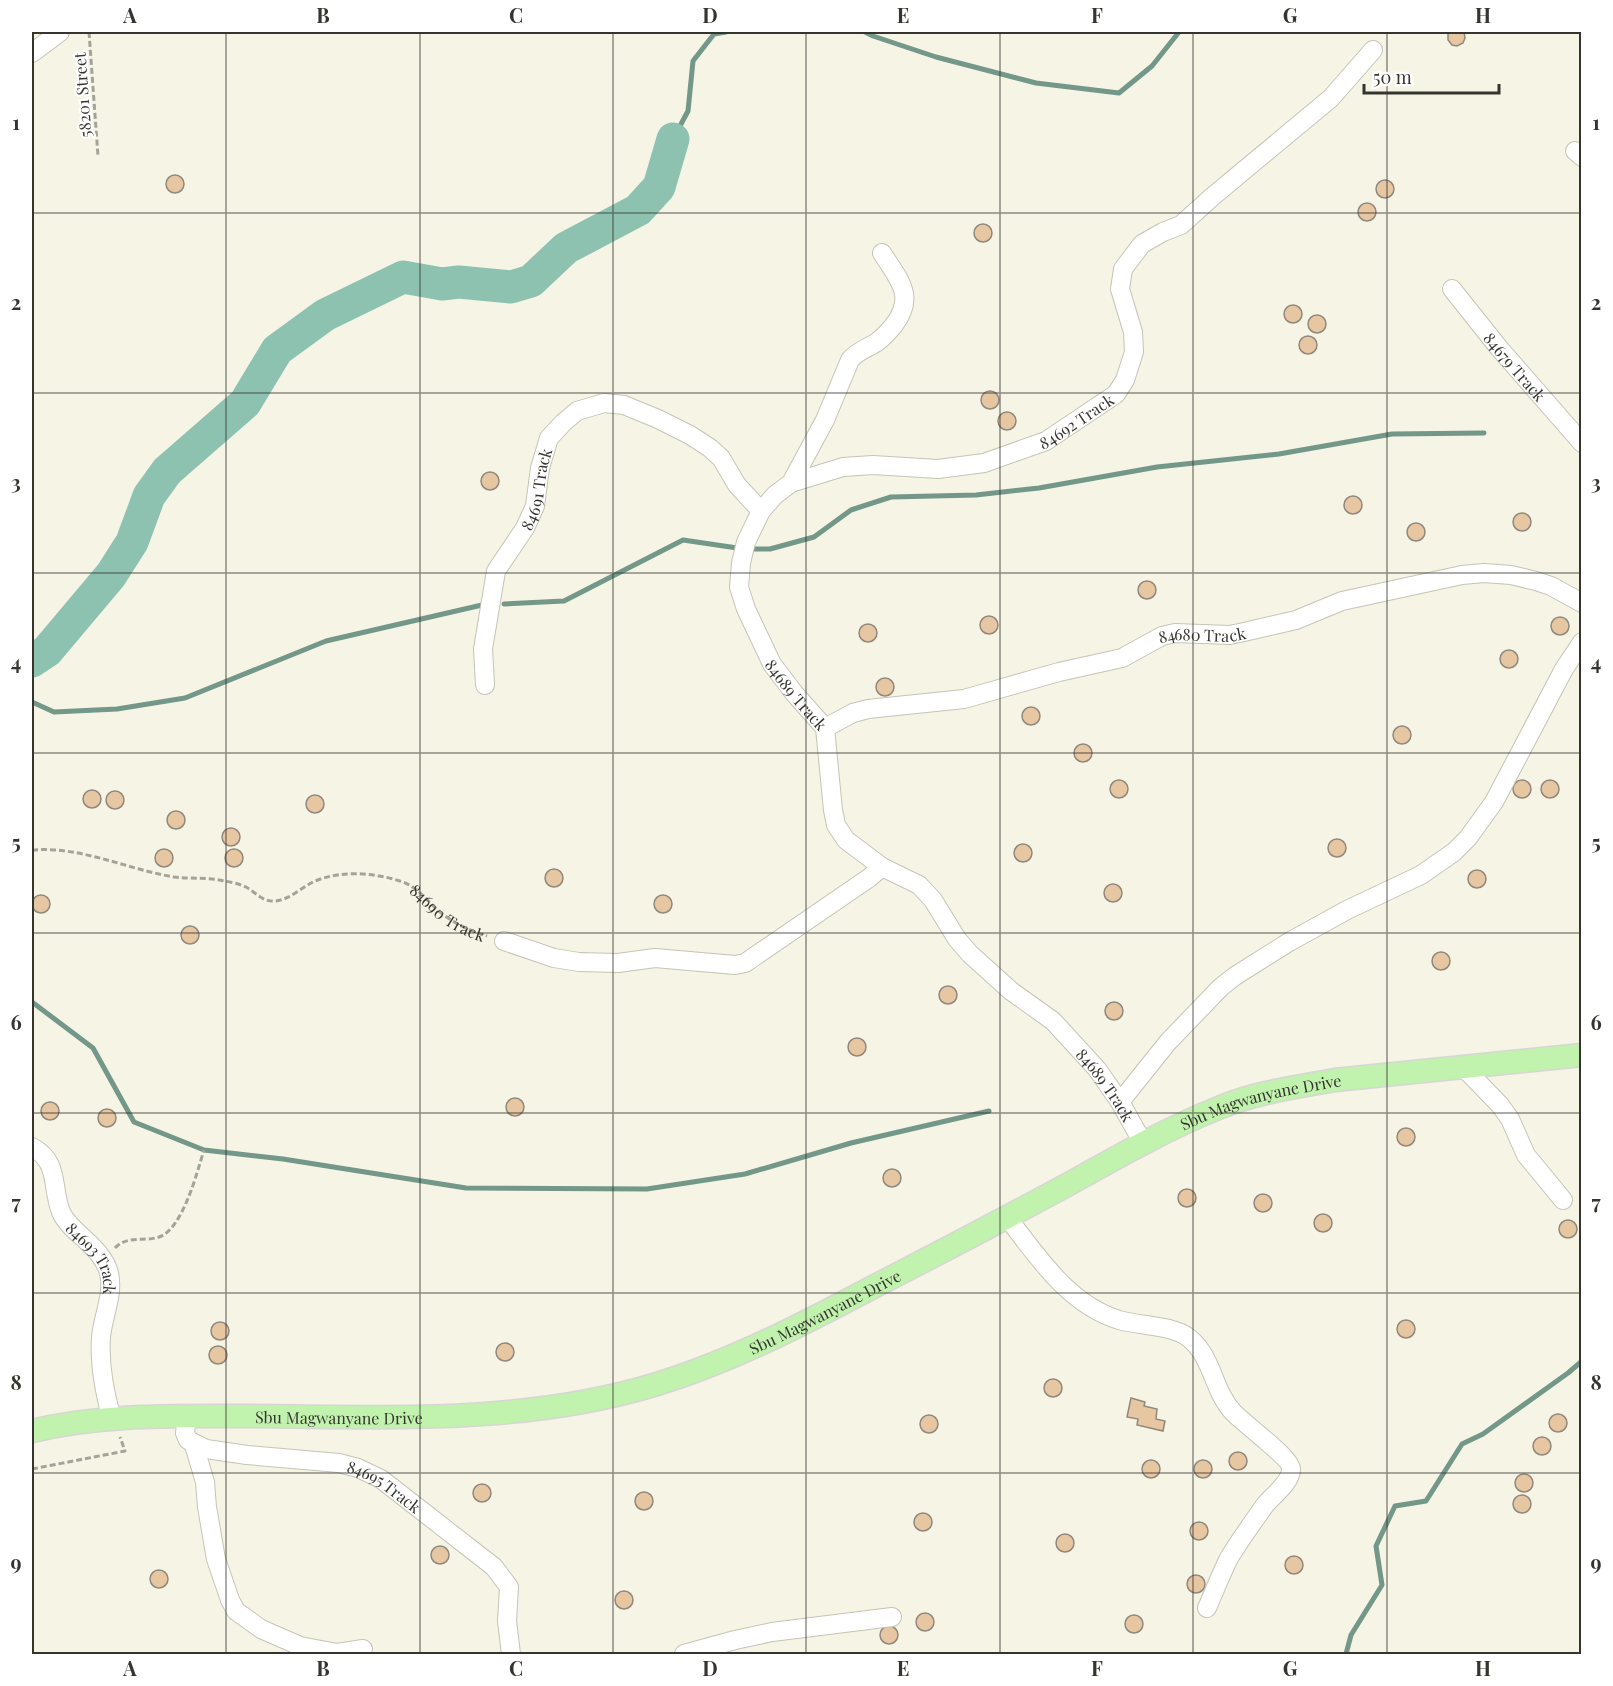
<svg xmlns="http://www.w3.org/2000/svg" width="1613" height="1686" viewBox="0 0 1613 1686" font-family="'Playfair Display',serif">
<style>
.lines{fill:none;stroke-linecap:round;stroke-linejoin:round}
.stream{stroke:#739789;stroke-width:5}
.river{stroke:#8dc2b0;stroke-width:33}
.building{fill:#e7c6a2;stroke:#91887d;stroke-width:1.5}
.minor-casing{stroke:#c5c4b6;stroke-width:20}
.major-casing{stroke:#d7d6d5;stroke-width:25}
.path{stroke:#a4a399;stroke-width:3;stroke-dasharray:6 3;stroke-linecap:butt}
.minor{stroke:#fff;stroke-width:18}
.major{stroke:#c1f2ae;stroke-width:22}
.grid{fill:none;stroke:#35342f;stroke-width:1.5;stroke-opacity:0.55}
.labels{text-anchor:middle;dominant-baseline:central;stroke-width:4.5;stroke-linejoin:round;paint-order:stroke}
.street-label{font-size:16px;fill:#35342f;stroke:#fff}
.neatline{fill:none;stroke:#35342f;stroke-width:2}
.grid-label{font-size:20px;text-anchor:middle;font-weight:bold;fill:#35342f}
</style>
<rect width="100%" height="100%" fill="#f5f4e5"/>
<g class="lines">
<g class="stream">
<polyline points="865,32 873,36 936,57 1036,83 1119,93 1152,66 1179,32"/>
<polyline points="673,139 688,111 693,61 714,34 726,32"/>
<polyline points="504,604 564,601 683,540 744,549 770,549 814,537 851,510 891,497 976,495 1039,488 1157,467 1279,454 1392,434 1484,433"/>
<polyline points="32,702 54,712 117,709 185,698 326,641 482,605"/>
<polyline points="32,1002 93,1048 134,1122 204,1150 283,1159 466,1188 647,1189 745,1174 851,1143 989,1111"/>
<polyline points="1346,1654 1351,1635 1382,1585 1376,1546 1395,1506 1426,1501 1462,1444 1483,1434 1568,1373 1582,1361"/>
</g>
<polyline class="river" points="32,661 47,651 111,575 132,542 149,496 167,471 245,403 277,350 325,315 403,277 442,284 459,282 511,287 531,281 566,248 638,210 659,187 673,139"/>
</g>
<g class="building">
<polygon points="1448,32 1464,32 1465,38 1463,43 1457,46 1452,45 1448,40"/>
<circle cx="175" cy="184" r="9"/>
<circle cx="1385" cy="189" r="9"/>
<circle cx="1367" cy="212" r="9"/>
<circle cx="983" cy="233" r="9"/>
<circle cx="1293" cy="314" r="9"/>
<circle cx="1317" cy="324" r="9"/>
<circle cx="1308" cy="345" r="9"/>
<circle cx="990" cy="400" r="9"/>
<circle cx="1007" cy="421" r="9"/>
<circle cx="490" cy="481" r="9"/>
<circle cx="1353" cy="505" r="9"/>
<circle cx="1522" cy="522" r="9"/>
<circle cx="1416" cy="532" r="9"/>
<circle cx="1147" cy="590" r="9"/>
<circle cx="989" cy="625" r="9"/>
<circle cx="1560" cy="626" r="9"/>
<circle cx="868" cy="633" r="9"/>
<circle cx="1509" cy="659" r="9"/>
<circle cx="885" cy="687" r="9"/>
<circle cx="1031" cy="716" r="9"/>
<circle cx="1402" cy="735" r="9"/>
<circle cx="1083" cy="753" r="9"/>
<circle cx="1119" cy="789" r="9"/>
<circle cx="1550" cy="789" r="9"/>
<circle cx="1522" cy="789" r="9"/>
<circle cx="92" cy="799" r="9"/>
<circle cx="115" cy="800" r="9"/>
<circle cx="315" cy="804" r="9"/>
<circle cx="176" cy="820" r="9"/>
<circle cx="231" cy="837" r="9"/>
<circle cx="1337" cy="848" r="9"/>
<circle cx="1023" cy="853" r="9"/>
<circle cx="164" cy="858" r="9"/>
<circle cx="234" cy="858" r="9"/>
<circle cx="554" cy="878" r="9"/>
<circle cx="1477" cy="879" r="9"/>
<circle cx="1113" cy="893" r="9"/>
<circle cx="663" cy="904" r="9"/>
<circle cx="41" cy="904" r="9"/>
<circle cx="190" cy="935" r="9"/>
<circle cx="1441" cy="961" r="9"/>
<circle cx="948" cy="995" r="9"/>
<circle cx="1114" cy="1011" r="9"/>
<circle cx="857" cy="1047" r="9"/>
<circle cx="515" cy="1107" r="9"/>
<circle cx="50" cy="1111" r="9"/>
<circle cx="107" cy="1118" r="9"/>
<circle cx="1406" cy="1137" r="9"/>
<circle cx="892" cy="1178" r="9"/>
<circle cx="1187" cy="1198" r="9"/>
<circle cx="1263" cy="1203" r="9"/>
<circle cx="1323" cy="1223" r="9"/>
<circle cx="1568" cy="1229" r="9"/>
<circle cx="1406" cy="1329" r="9"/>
<circle cx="220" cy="1331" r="9"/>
<circle cx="505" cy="1352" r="9"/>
<circle cx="218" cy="1355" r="9"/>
<circle cx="1053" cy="1388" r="9"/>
<polygon points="1131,1398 1145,1402 1144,1406 1157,1409 1156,1419 1165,1421 1163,1431 1137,1425 1138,1419 1127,1417"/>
<circle cx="1558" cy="1423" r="9"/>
<circle cx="929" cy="1424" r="9"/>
<circle cx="1542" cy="1446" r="9"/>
<circle cx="1238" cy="1461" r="9"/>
<circle cx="1203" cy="1469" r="9"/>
<circle cx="1151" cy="1469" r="9"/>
<circle cx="1524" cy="1483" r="9"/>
<circle cx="482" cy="1493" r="9"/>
<circle cx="644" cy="1501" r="9"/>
<circle cx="1522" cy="1504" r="9"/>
<circle cx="923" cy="1522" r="9"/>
<circle cx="1199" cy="1531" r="9"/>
<circle cx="1065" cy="1543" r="9"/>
<circle cx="440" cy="1555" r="9"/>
<circle cx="1294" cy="1565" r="9"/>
<circle cx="159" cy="1579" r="9"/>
<circle cx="1196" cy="1584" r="9"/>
<circle cx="624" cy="1600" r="9"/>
<circle cx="925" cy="1622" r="9"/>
<circle cx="1134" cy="1624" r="9"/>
<circle cx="889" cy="1635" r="9"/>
</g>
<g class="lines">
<g class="minor-casing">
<g id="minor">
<polyline points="32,53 60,32"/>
<polyline points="1575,151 1582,157"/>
<path id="s2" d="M882,253C899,280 916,296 894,325C889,331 884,337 877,342C868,348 857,351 850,360L825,420L791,483L775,495L761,511L746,542L741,563L739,587L746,609L772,664L794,693L825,728L833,810L836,825L846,840L882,867L919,885L933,900L957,939L970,954L1011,991L1053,1021L1097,1069L1120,1102L1143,1143"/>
<path id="s3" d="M1452,289L1499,348L1582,443"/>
<path id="s4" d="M791,483L843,467L873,465L938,469L984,463L1046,441L1116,394L1125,380L1134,352L1133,332L1120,289L1123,269L1142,244L1163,232L1181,225L1212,197L1331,98L1373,50"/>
<path id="s5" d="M485,685L483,649L496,571L525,528L535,506L540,468L549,438L563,423L577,411L604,403L624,405L658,419L690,435L710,448L721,458L737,485L761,511"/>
<path id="s6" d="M825,728L853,713L868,709L964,699L1059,672L1122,658L1162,636L1175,633L1230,635L1244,632L1296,620L1342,601L1462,575L1484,573L1511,575L1536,581L1551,586L1582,603"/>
<polyline points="504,941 554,958 579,962 618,963 655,958 735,965 745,963 869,878 882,867"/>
<polyline points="1463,1067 1500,1105 1510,1119 1526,1155 1563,1200"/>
<polyline points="1120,1102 1168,1042 1221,987 1235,976 1289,942 1347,910 1421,875 1454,852 1468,838 1494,802 1564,669 1582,642"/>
<path id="s7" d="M32,1147C60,1162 51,1187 61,1212C70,1233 102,1246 109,1273C114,1294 103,1316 101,1337C99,1365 104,1391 112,1419"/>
<path d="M1007,1217C1038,1257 1068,1304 1119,1320C1140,1326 1173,1325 1189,1338C1213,1357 1213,1391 1233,1412C1243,1423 1291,1458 1291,1469C1291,1483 1273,1495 1265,1505C1253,1522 1240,1540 1229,1558C1221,1574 1214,1592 1207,1608"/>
<path id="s8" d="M187,1416L185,1433L188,1440L206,1449L247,1455L339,1463L358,1468L381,1479L494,1567L509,1587L507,1621L511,1654"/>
<polyline points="194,1445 205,1482 207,1507 216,1559 230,1600 236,1611 261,1629 300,1646 337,1653 363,1649"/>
<polyline points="684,1654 735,1640 772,1632 892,1617"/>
</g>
</g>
<g class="major-casing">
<g id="major">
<path id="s9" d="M32,1431C101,1414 173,1416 245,1416C382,1417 524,1425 657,1384C735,1360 805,1323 877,1285C941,1252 1004,1219 1067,1185C1117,1157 1168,1128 1221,1107C1257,1092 1298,1087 1335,1080L1582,1055"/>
</g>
</g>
<g class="path">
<polyline points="89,32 98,156"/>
<path id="s1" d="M32,850C81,846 126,869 174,877C191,879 208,877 224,881C231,882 240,884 246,887C255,892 263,902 274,901C287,901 300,889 311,883C337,870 372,872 400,881C417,886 426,900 439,911C453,923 470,931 487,936"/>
<path d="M115,1248C127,1235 144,1242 159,1237C183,1229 197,1172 204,1150"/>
<polyline points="32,1469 125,1451 120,1437"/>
</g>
<use href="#minor" class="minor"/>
<use href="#major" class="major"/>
</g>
<path class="grid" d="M226,32V1654M420,32V1654M613,32V1654M806,32V1654M1000,32V1654M1193,32V1654M1387,32V1654M32,213H1582M32,393H1582M32,573H1582M32,753H1582M32,933H1582M32,1113H1582M32,1293H1582M32,1473H1582"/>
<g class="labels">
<g class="street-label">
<text transform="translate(82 95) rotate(-94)">58201 Street</text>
<text stroke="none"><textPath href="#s3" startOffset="100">84679 Track</textPath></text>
<text stroke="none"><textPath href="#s4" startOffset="298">84692 Track</textPath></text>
<text stroke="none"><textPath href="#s5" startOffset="208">84691 Track</textPath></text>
<text stroke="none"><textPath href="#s6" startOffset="393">84680 Track</textPath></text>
<text stroke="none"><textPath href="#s2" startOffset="518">84689 Track</textPath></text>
<text stroke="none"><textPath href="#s1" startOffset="441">84690 Track</textPath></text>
<text stroke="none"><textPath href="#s2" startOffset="1040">84689 Track</textPath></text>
<text stroke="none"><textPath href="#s9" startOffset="1298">Sbu Magwanyane Drive</textPath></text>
<text stroke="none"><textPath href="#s7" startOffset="132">84693 Track</textPath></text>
<text stroke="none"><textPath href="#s9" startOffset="812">Sbu Magwanyane Drive</textPath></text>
<text stroke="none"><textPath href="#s9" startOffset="308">Sbu Magwanyane Drive</textPath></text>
<text stroke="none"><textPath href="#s8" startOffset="230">84695 Track</textPath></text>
</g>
</g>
<rect width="1613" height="1686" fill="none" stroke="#ffffff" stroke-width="66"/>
<path d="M1364 84v9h135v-9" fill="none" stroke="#35342f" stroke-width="3"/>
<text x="1373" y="84" font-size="18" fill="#35342f" stroke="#ffffff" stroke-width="4.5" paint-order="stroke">50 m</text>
<rect x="33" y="33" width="1547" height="1620" class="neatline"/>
<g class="grid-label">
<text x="130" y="23">A</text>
<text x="323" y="23">B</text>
<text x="516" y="23">C</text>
<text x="710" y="23">D</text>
<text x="903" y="23">E</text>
<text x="1097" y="23">F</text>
<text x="1290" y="23">G</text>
<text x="1483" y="23">H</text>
<text x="16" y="130">1</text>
<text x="1596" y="130">1</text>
<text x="16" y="310">2</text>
<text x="1596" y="310">2</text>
<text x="16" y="490">3</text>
<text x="1596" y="490">3</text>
<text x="16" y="670">4</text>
<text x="1596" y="670">4</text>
<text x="16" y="850">5</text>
<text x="1596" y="850">5</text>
<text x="16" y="1030">6</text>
<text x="1596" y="1030">6</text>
<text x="16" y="1210">7</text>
<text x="1596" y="1210">7</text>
<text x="16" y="1390">8</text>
<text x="1596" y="1390">8</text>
<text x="16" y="1570">9</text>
<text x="1596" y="1570">9</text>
<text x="130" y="1676">A</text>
<text x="323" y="1676">B</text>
<text x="516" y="1676">C</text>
<text x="710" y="1676">D</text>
<text x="903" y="1676">E</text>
<text x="1097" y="1676">F</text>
<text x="1290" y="1676">G</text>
<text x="1483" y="1676">H</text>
</g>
</svg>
